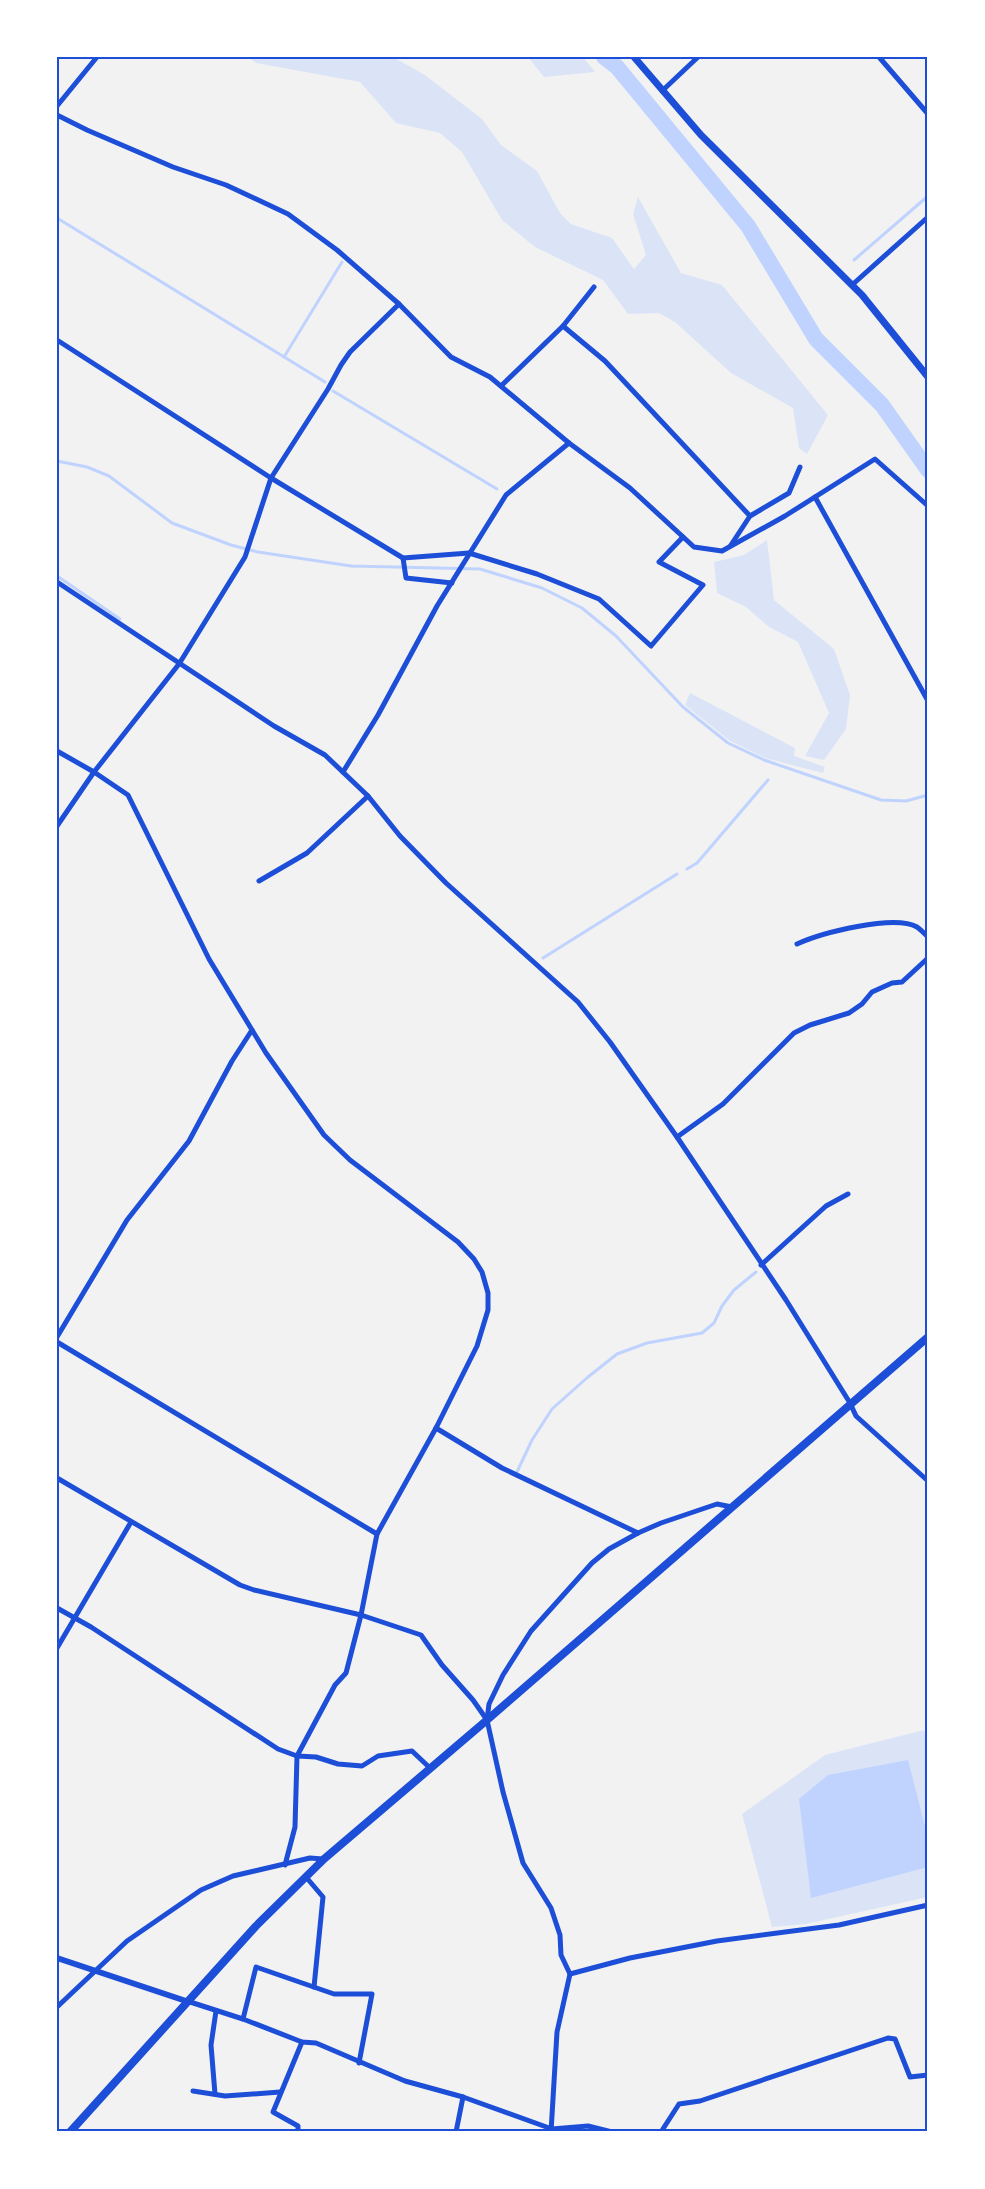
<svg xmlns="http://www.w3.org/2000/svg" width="985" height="2189" viewBox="0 0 985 2189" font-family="Quicksand,sans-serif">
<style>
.green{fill:#dbe4f7}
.water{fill:#bfd3fe}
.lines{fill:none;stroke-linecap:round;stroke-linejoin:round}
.stream{stroke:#bfd3fe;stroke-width:3}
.river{stroke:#bfd3fe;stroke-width:16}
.minor{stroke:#1d4ed8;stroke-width:5}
.tertiary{stroke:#1d4ed8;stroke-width:6}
.secondary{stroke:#1d4ed8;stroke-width:7}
.trunk{stroke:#1d4ed8;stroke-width:8}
.neatline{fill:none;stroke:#1d4ed8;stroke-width:2}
</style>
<rect width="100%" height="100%" fill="#f2f2f2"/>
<g class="green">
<polygon points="248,57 393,57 425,75 482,119 501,145 537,171 560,213 571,224 612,238 634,269 646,255 633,214 638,197 681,273 722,285 828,415 807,454 799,448 793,408 731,373 675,322 659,313 628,314 603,280 535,247 502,220 462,152 440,133 396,123 360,82 256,63"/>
<polygon points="528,57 583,57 595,72 544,77"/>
<polygon points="767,540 774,600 834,649 850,695 846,729 824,760 805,756 829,713 798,642 769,627 746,607 717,593 714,562 744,555"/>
<polygon points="690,693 795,748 794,756 825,767 823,773 765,758 730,741 685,705"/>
<polygon points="924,1730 928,1744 928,1897 806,1924 772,1927 742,1814 825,1755"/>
</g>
<polygon class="water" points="908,1760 928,1838 928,1867 811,1898 799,1799 828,1775"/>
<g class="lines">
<g class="stream">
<polyline points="57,218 325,382"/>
<polyline points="854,260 928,196"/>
<polyline points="284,357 342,262"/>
<polyline points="333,391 497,489"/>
<polyline points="57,461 87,467 109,476 172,523 231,545 258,552 351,566 480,569 542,588 582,608 616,636 683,707 728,743 764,760 881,800 906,801 928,795"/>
<polyline points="57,576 120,619"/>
<polyline points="687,869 697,863 768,780"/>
<polyline points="543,958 677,874"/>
<polyline points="516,1474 532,1440 552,1409 588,1377 617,1354 647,1343 702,1333 714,1323 722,1306 734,1290 756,1272"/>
</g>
<polyline class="river" points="604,57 617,67 748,226 816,339 882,405 928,470"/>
<g class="minor">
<polyline points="879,57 928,114"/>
<polyline points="662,91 698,57"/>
<polyline points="57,106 97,57"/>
<polyline points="57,115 87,130 173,167 226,185 288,214 337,250 399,304 451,357 490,377 569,443 630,488 694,547 722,551 785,516 875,459 928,506"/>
<polyline points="852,285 928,217"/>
<polyline points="563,326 605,361 750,516"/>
<polyline points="57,340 271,478 403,558 469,553 537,574 599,599 651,646 703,585 659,562 683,537"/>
<polyline points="501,386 563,326 594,287"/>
<polyline points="815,497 928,701"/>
<polyline points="731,545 750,516 789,493 800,467"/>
<polyline points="403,558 406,578 452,583"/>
<polyline points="57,582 274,726 325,755 368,796 400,836 446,883 578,1002 610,1042 677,1137 786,1300 850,1403 856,1416 928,1481"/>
<polyline points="57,751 94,772 128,795 209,959 266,1053 324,1135 350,1160 458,1242 474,1259 482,1272 488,1293 488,1310 477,1346 436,1428 377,1534 361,1615 346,1673 335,1685 297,1756 295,1827 285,1865"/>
<polyline points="343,772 378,715 437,606 506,495 569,443"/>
<polyline points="57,826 94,772 179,664 245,557 271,478 328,389 341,365 350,352 399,304"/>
<polyline points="259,881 307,853 368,796"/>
<path d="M797,944C821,933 894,914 917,927C921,930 925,934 928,937"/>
<polyline points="677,1137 723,1104 794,1033 810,1025 849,1013 862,1004 872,992 892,983 902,982 928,958"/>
<polyline points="761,1265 826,1206 848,1194"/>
<polyline points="57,1337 127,1220 189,1141 232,1061 252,1030"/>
<polyline points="57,1342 377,1534"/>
<polyline points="436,1428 502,1468 638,1533"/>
<polyline points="57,1478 240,1585 254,1590 361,1615 421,1635 442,1665 473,1700 487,1720"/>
<polyline points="57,1608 91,1627 278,1749 297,1756 316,1757 338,1764 362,1766 378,1756 412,1751 430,1768"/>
<polyline points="57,1648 131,1522"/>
<polyline points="306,1877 323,1897 314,1987"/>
<polyline points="570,1974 630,1958 717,1941 839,1925 928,1905"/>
<polyline points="187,2001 243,2019 302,2042 316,2043 405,2081 463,2097 552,2129 588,2126 612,2132"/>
<polyline points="57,2007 127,1941 201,1890 233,1876 310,1858 323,1859"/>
<polyline points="243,2019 256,1967 334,1994 372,1994 359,2063"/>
<polyline points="193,2091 225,2096 280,2092"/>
<polyline points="215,2094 211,2045 216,2011"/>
<polyline points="298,2132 298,2126 273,2112 302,2042"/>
<polyline points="456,2132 463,2097"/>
<polyline points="551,2132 557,2032 570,1974 561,1955 560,1935 551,1908 523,1863 503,1792 487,1720 489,1704 503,1675 531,1631 592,1563 609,1549 638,1533 661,1523 717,1504 732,1507"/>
<polyline points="661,2132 679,2104 700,2101 888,2038 895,2039 910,2077 928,2075"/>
</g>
<polyline class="tertiary" points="57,1958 186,2001"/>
<polyline class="secondary" points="634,57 701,135 862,295 928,377"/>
<polyline class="trunk" points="70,2132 256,1926 324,1859 487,1720 928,1337"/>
</g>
<rect width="985" height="2189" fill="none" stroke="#ffffff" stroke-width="117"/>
<rect x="58" y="58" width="868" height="2072" class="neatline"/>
</svg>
